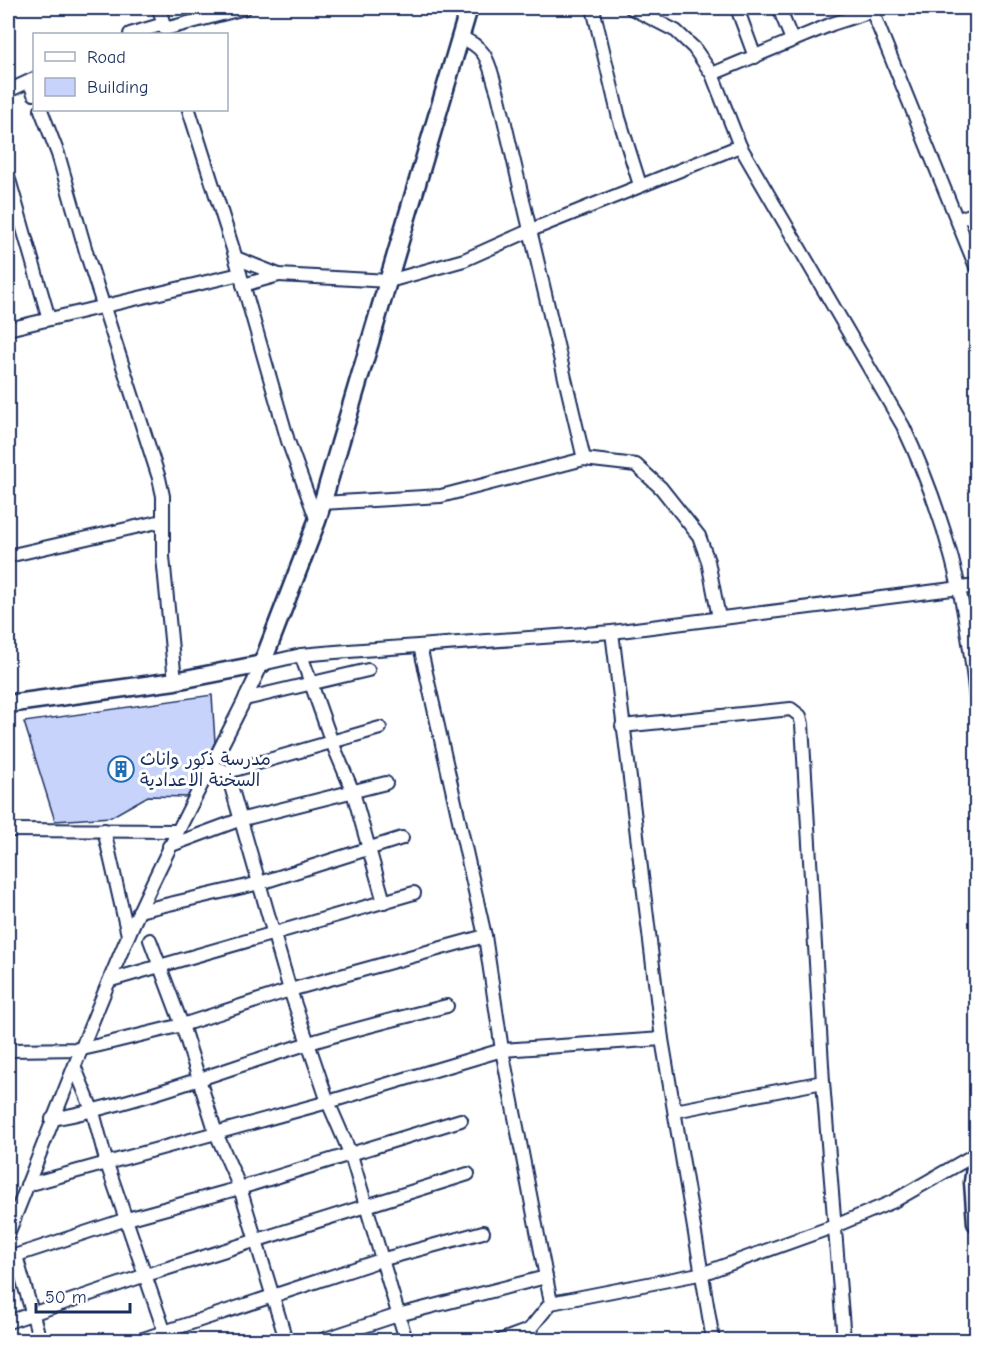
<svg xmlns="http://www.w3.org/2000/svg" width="984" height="1348" viewBox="0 0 984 1348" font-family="'Comic Neue','Playpen Sans Arabic',sans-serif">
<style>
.building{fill:#c7d3fb;stroke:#1b2f5e;stroke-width:1.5}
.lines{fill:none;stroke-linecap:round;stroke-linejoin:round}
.street-casing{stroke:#1b2f5e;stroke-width:16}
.secondary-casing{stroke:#1b2f5e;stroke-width:21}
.street{stroke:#fff;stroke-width:12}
.secondary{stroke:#fff;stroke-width:16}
.labels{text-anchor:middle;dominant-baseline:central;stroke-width:6;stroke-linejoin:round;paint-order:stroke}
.poi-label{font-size:18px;fill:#1b2f5e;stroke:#fff;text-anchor:start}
</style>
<rect width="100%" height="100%" fill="#fff"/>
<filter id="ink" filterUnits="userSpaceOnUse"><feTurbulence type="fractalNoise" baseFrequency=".0167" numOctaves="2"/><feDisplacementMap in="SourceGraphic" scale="12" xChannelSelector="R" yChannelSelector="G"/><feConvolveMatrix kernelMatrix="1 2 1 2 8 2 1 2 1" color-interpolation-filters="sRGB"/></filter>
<g filter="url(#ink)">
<polygon class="building" points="212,695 215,742 189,797 148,796 111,817 55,821 24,722"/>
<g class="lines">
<g class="street-casing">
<g id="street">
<polyline points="159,8 165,29"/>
<polyline points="593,8 619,118 640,185"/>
<path d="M631,8L676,31L694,48L712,74L740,146L903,426C946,517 966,598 976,699"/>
<polyline points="737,8 755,57"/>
<polyline points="779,8 792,40"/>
<polyline points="871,8 976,267"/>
<polyline points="165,29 245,8"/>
<polyline points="130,34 164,24"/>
<path d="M459,37C490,48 488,65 498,94L584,459"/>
<polyline points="712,74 832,24 872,11"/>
<polyline points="30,82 34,94"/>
<polyline points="8,91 34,79"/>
<polyline points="41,110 58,154 87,255 159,478 163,496 163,557 175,681"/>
<polyline points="189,110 233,249 288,441 317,521"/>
<polyline points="8,176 49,319"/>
<polyline points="959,219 976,213"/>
<polyline points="236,258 279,275 389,281 464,260 531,230 740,146"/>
<polyline points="243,285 279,275"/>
<polyline points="8,329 240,274"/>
<polyline points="322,503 441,496 584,459 636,465 661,488 699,536 708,561 719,618"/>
<polyline points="8,556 162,521"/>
<polyline points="612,632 662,1039 713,1340"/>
<polyline points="420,646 485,936 502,1050 662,1039"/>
<polyline points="301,655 331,740 353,792 384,902"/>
<polyline points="245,699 368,670"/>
<polyline points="622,726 791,709 800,716 802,724 823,1082 844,1340"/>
<polyline points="220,769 227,772 380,728"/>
<polyline points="227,772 290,990 328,1102 351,1155 406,1340"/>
<polyline points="8,830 177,831"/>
<polyline points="104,830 128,935"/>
<polyline points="169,846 239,820 386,783"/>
<polyline points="139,911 260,883 402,838"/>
<polyline points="150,940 182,1025 216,1133 240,1188 286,1340"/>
<polyline points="111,980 414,893"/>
<polyline points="8,1050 82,1049 100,1045 182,1025 290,990 485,936"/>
<polyline points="75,1068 93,1112 107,1164 167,1339"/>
<polyline points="675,1111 823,1082"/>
<path d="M52,1119C140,1103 222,1070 306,1044C353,1029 400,1018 447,1006"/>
<polyline points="27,1185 328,1102 502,1050 546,1277 398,1315 322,1340"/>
<path d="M8,1234C48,1134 86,1033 129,934C169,842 219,755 262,664L301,655L335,652L612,632L976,586"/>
<polyline points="16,1256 40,1340"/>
<polyline points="8,1258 127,1219 240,1188 461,1120"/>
<polyline points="551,1303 704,1273 835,1226 892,1202 976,1154"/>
<polyline points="8,1322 146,1275 468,1174"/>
<polyline points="140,1340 384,1259 483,1232"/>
<polyline points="502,1340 529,1330"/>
<polyline points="535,1340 529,1330 551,1303 546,1277"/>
</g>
</g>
<g class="secondary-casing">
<g id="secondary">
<polyline points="8,704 175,681 262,664 317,521 469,8"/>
<polyline points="976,1160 973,1182 976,1223"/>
</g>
</g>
<use href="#street" class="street"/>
<use href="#secondary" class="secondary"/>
</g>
</g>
<defs>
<g id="building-ring" transform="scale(1.35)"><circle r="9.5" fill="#fff" stroke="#1f6fb2" stroke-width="1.5"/><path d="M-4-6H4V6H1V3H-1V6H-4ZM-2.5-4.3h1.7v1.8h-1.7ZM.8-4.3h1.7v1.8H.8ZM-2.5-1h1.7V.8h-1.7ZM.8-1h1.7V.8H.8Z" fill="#1f6fb2"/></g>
</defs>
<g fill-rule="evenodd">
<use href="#building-ring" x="121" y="769"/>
</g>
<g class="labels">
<g class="poi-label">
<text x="140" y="759">مدرسة ذكور واناث<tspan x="140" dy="21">السخنة الاعدادية</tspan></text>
</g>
</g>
<rect width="984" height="1348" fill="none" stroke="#fff" stroke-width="30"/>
<rect x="15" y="15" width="954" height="1318" fill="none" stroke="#1b2f5e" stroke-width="2" filter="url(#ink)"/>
<rect x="33" y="33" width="195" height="78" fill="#ffffff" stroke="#a4acbf" stroke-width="1.5"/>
<rect x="45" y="52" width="30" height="9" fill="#ffffff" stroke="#a4acbf" stroke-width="1.5"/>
<text x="87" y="63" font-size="18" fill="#1b2f5e">Road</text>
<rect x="45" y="78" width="30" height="18" fill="#c7d3fb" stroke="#a4acbf" stroke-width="1.5"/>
<text x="87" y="93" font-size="18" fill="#1b2f5e">Building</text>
<path d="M36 1303v9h94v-9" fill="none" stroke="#1b2f5e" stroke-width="3"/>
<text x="45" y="1303" font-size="18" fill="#1b2f5e" stroke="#ffffff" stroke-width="4.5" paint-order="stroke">50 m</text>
</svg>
